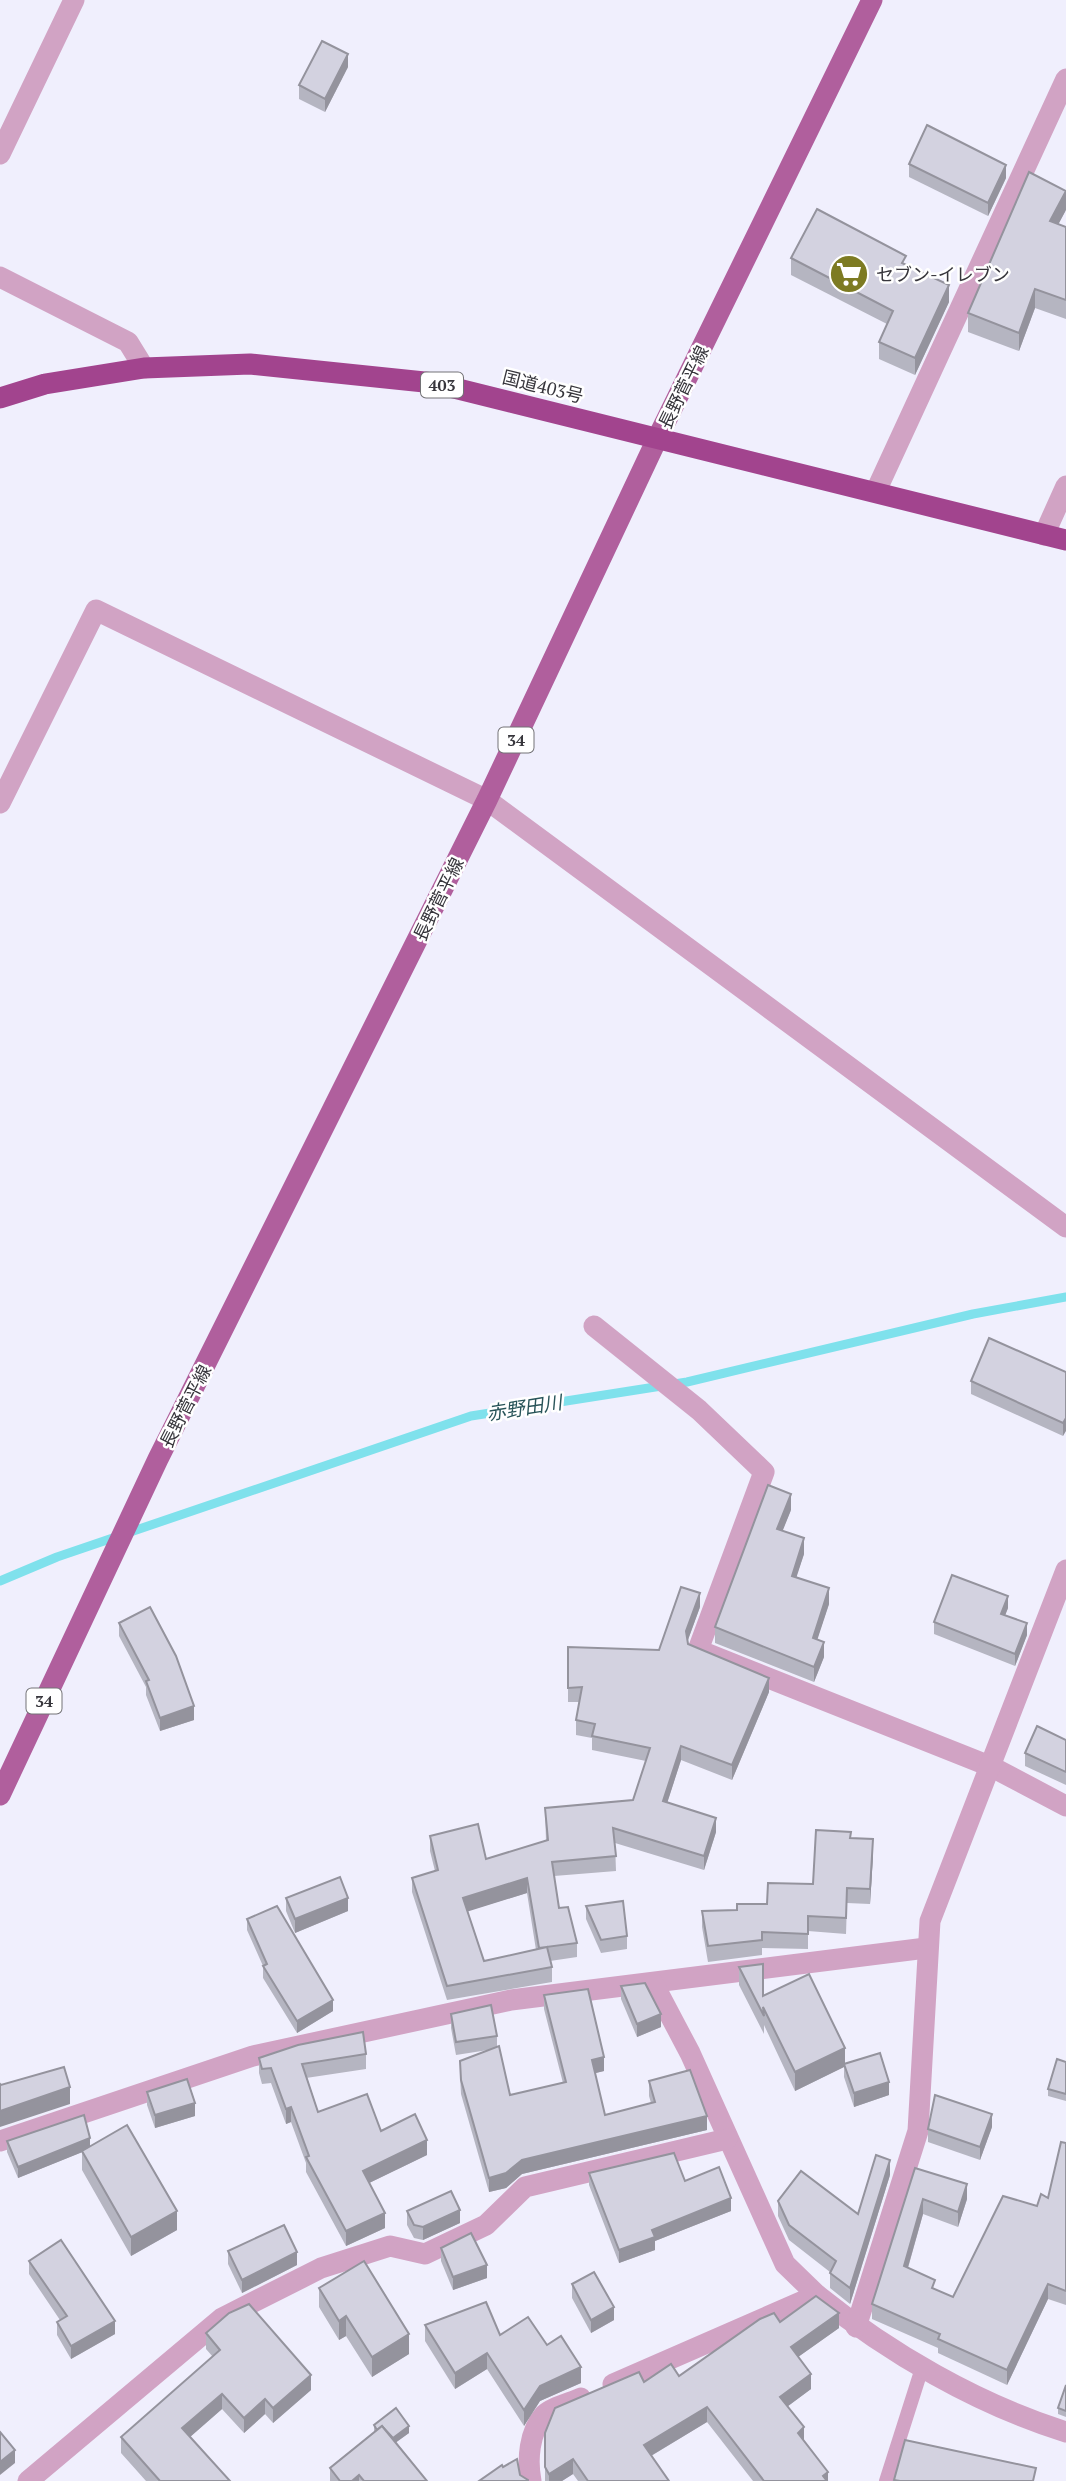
<svg xmlns="http://www.w3.org/2000/svg" width="1066" height="2481" viewBox="0 0 1066 2481" font-family="'PT Serif','Noto Sans JP',serif">
<style>
.lines{fill:none;stroke-linecap:round;stroke-linejoin:round}
.stream{stroke:#7fe1ec;stroke-width:9}
.lane{stroke:#d1a3c4;stroke-width:14}
.street{stroke:#d1a3c4;stroke-width:21}
.primary{stroke:#b05f9d;stroke-width:21}
.highway{stroke:#a2448e;stroke-width:21}
.wall{fill:#b5b5c1;fill-rule:evenodd}
.shaded-wall{fill:#94939d}
.building{fill:#d3d2e0;stroke:#94939d;stroke-width:2}
.labels{text-anchor:middle;dominant-baseline:central;stroke-width:5;stroke-linejoin:round;paint-order:stroke}
.shield{fill:#fff;stroke:#737276;stroke-width:2}
.shield-label{font-size:16px;font-weight:bold;fill:#37363c}
.poi-label{font-size:18px;fill:#37363c;stroke:#fff;text-anchor:start}
.street-label{font-size:18px;fill:#37363c;stroke:#fff}
.water-label{font-size:19px;font-style:italic;fill:#285459;stroke:#fff}
</style>
<rect width="100%" height="100%" fill="#f0effd"/>
<g class="lines">
<polyline class="stream" points="0,1581 57,1557 471,1416 687,1382 973,1314 1066,1297"/>
<polyline class="lane" points="886,2481 922,2368"/>
<g class="street">
<polyline points="0,154 74,0"/>
<polyline points="0,277 128,342 144,368"/>
<polyline points="876,491 1066,79"/>
<polyline points="1044,535 1066,486"/>
<polyline points="0,803 96,610 487,800 1066,1227"/>
<polyline points="594,1326 699,1410 764,1472 698,1650 992,1767 1066,1806"/>
<polyline points="0,2141 253,2056 511,2000 926,1948"/>
<path d="M817,2295C889,2353 977,2404 1066,2432"/>
<polyline points="856,2327 918,2131 930,1921 1066,1570"/>
<polyline points="613,2384 817,2295 785,2264 690,2053 653,1983"/>
<polyline points="28,2481 222,2318 321,2268 390,2246 425,2254 486,2225 525,2187 727,2139"/>
<path d="M531,2481C527,2460 529,2432 544,2415C552,2407 570,2403 581,2398"/>
</g>
<polyline class="primary" points="0,1795 158,1459 487,800 658,437 872,0"/>
<polyline class="highway" points="0,398 45,384 144,368 250,364 434,383 1066,540"/>
</g>
<g class="wall">
<polygon points="348,67 325,112 299,99 299,85"/>
<polygon points="909,164 1006,178 988,216 909,177"/>
<polygon points="1066,210 1058,224 1066,227 1066,319 1035,308 1019,351 968,332 968,313"/>
<polygon points="791,258 906,265 949,302 915,375 879,359 879,342 887,324 791,275"/>
<polygon points="1066,1372 1063,1436 971,1394 971,1381"/>
<polygon points="791,1510 782,1531 804,1554 796,1577 829,1604 817,1639 824,1657 814,1682 715,1643 715,1627"/>
<path d="M700,1607L688,1640V1644L769,1692L732,1780L681,1760L667,1803L716,1832L704,1870L615,1843L616,1871L554,1876L559,1908L577,1943V1957L550,1961L552,1967V1982L447,2000L412,1892V1878L435,1871L430,1851V1836L486,1859L546,1841L545,1808L633,1800L646,1761L592,1750V1738L576,1735V1720L580,1702H568V1647L659,1650ZM527,1893L536,1950L484,1961L467,1911Z"/>
<polygon points="1008,1608 1005,1615 1027,1635 1015,1666 934,1634 934,1622"/>
<polygon points="119,1623 194,1720 160,1731 146,1695 146,1687 119,1636"/>
<polygon points="1066,1740 1066,1785 1025,1766 1025,1753"/>
<polygon points="851,1838 873,1855 870,1904 847,1903 846,1934 808,1931 808,1949 762,1948 762,1955 708,1962 702,1927 702,1911 737,1910 767,1904 813,1884"/>
<polygon points="286,1898 348,1911 295,1933 286,1911"/>
<polygon points="586,1906 627,1936 627,1949 601,1953 586,1919"/>
<polygon points="247,1919 333,2011 297,2033 263,1978 263,1966 247,1930"/>
<polygon points="739,1967 763,1996 845,2064 889,2095 854,2107 844,2077 844,2067 795,2091 764,2025 764,2034 739,1985"/>
<polygon points="621,1986 661,2027 637,2037 621,1999"/>
<polygon points="544,1995 604,2071 595,2073 605,2115 651,2103 649,2096 649,2081 707,2130 522,2174 506,2188 489,2192 461,2094 460,2075 460,2061 488,2050 456,2055 451,2028 451,2014 497,2036 497,2047 510,2095 563,2083 544,2009"/>
<polygon points="366,2054 366,2069 306,2078 318,2112 381,2131 427,2155 369,2183 385,2228 346,2246 306,2172 306,2163 291,2122 286,2124 271,2083 262,2084 259,2073 259,2058"/>
<polygon points="1066,2062 1066,2101 1048,2096 1048,2089"/>
<polygon points="147,2092 195,2116 155,2128 147,2105"/>
<polygon points="992,2127 980,2160 928,2142 928,2129"/>
<polygon points="7,2141 90,2146 177,2230 131,2256 82,2170 82,2152 18,2178 7,2152"/>
<polygon points="1066,2143 1066,2305 1048,2299 1007,2385 938,2353 938,2348 872,2319 872,2304 915,2168 967,2199 958,2227 923,2214 908,2268 935,2289 953,2297 1037,2206 1048,2198"/>
<polygon points="589,2173 685,2181 731,2211 655,2241 655,2250 619,2263 589,2185"/>
<polygon points="890,2175 850,2304 830,2288 830,2272 789,2240 778,2216 778,2201 858,2214"/>
<polygon points="407,2211 460,2223 423,2240 414,2238 407,2225"/>
<polygon points="441,2248 487,2278 453,2290 441,2261"/>
<polygon points="228,2251 297,2265 242,2293 228,2264"/>
<polygon points="29,2261 115,2334 71,2359 57,2335 57,2322 60,2320 29,2274"/>
<polygon points="572,2284 614,2320 591,2333 572,2298"/>
<polygon points="319,2288 409,2354 372,2377 346,2336 339,2340 319,2307"/>
<polygon points="780,2322 839,2328 798,2357 811,2389 788,2406 804,2441 828,2481 753,2481 707,2422 651,2456 669,2481 578,2481 573,2474 562,2481 545,2481 545,2433 644,2382 679,2376"/>
<polygon points="425,2325 500,2335 547,2345 581,2383 540,2401 524,2426 487,2369 455,2389 425,2341"/>
<polygon points="206,2333 311,2390 273,2423 265,2414 244,2433 222,2409 190,2437 230,2481 146,2481 121,2453 121,2437 213,2357 206,2349"/>
<polygon points="1066,2385 1066,2417 1058,2414 1058,2408"/>
<polygon points="374,2425 409,2433 396,2442 427,2481 330,2481 330,2468 374,2432"/>
</g>
<g class="shaded-wall">
<polygon points="348,54 348,67 325,112 325,99"/>
<polygon points="1006,165 1006,178 988,216 988,203"/>
<polygon points="1066,191 1066,210 1050,240 1050,221"/>
<polygon points="949,285 949,302 915,375 915,358"/>
<polygon points="1035,289 1035,308 1019,351 1019,333"/>
<polygon points="1066,1418 1066,1431 1063,1436 1063,1423"/>
<polygon points="791,1494 791,1510 777,1545 777,1529"/>
<polygon points="804,1538 804,1554 792,1591 792,1576"/>
<polygon points="829,1588 829,1604 813,1653 813,1638"/>
<polygon points="700,1593 700,1607 686,1645 686,1631"/>
<polygon points="1008,1596 1008,1608 1001,1626 1001,1614"/>
<polygon points="1027,1623 1027,1635 1015,1666 1015,1654"/>
<polygon points="824,1642 824,1657 814,1682 814,1667"/>
<polygon points="769,1678 769,1692 732,1780 732,1765"/>
<polygon points="194,1706 194,1720 160,1731 160,1718"/>
<polygon points="681,1746 681,1760 663,1816 663,1801"/>
<polygon points="716,1818 716,1832 704,1870 704,1856"/>
<polygon points="873,1839 873,1855 870,1904 870,1889"/>
<polygon points="527,1878 527,1893 463,1913 463,1898"/>
<polygon points="348,1898 348,1911 295,1933 295,1919"/>
<polygon points="333,2000 333,2011 297,2033 297,2021"/>
<polygon points="661,2014 661,2027 637,2037 637,2024"/>
<polygon points="845,2048 845,2067 844,2064 844,2067 795,2091 795,2072"/>
<polygon points="604,2057 604,2071 592,2074 592,2060"/>
<polygon points="889,2082 889,2095 854,2107 854,2093"/>
<polygon points="70,2087 70,2104 0,2127 0,2111"/>
<polygon points="195,2103 195,2116 155,2128 155,2115"/>
<polygon points="291,2107 291,2122 286,2124 286,2109"/>
<polygon points="992,2114 992,2127 980,2160 980,2147"/>
<polygon points="707,2116 707,2130 522,2174 506,2188 489,2192 489,2178 522,2160"/>
<polygon points="90,2138 90,2149 18,2178 18,2167"/>
<polygon points="427,2140 427,2155 363,2186 363,2171"/>
<polygon points="890,2160 890,2175 850,2304 850,2288"/>
<polygon points="967,2184 967,2199 958,2227 958,2212"/>
<polygon points="731,2198 731,2211 655,2241 655,2250 619,2263 619,2250 652,2230"/>
<polygon points="923,2199 923,2214 904,2281 904,2266"/>
<polygon points="460,2210 460,2223 423,2240 423,2227"/>
<polygon points="177,2211 177,2230 131,2256 131,2237"/>
<polygon points="385,2213 385,2228 346,2246 346,2231"/>
<polygon points="297,2252 297,2265 242,2293 242,2280"/>
<polygon points="487,2265 487,2278 453,2290 453,2277"/>
<polygon points="1048,2284 1048,2299 1007,2385 1007,2370"/>
<polygon points="614,2307 614,2320 591,2333 591,2320"/>
<polygon points="839,2313 839,2328 791,2362 791,2347"/>
<polygon points="346,2316 346,2336 339,2340 339,2321"/>
<polygon points="115,2321 115,2334 71,2359 71,2346"/>
<polygon points="409,2334 409,2354 372,2377 372,2357"/>
<polygon points="487,2353 487,2369 455,2389 455,2373"/>
<polygon points="581,2367 581,2383 540,2401 524,2426 524,2410 540,2386"/>
<polygon points="811,2374 811,2389 780,2412 780,2397"/>
<polygon points="311,2375 311,2390 273,2423 273,2408"/>
<polygon points="222,2394 222,2409 182,2444 182,2428"/>
<polygon points="265,2399 265,2414 244,2433 244,2418"/>
<polygon points="707,2407 707,2422 644,2460 644,2445"/>
<polygon points="409,2426 409,2433 387,2449 387,2442"/>
<polygon points="804,2427 804,2442 798,2433"/>
<polygon points="15,2450 15,2463 0,2475 0,2462"/>
<polygon points="573,2459 573,2474 562,2481 549,2481 549,2474"/>
<polygon points="828,2472 828,2481 823,2481 823,2476"/>
<polygon points="359,2475 359,2481 352,2481"/>
</g>
<g class="building">
<polygon points="322,41 348,54 325,99 299,85"/>
<polygon points="927,125 1006,165 988,203 909,164"/>
<polygon points="1029,172 1066,191 1050,221 1066,227 1066,300 1035,289 1019,333 968,313"/>
<polygon points="817,209 906,256 902,263 949,285 915,358 879,342 893,311 791,258"/>
<polygon points="989,1338 1066,1372 1066,1418 1063,1423 971,1381"/>
<polygon points="768,1485 791,1494 777,1529 804,1538 792,1576 829,1588 813,1638 824,1642 814,1667 715,1627"/>
<polygon points="952,1575 1008,1596 1001,1614 1027,1623 1015,1654 934,1622"/>
<polygon points="681,1587 700,1593 686,1631 688,1644 769,1678 732,1765 681,1746 663,1801 716,1818 704,1856 613,1828 616,1856 552,1862 559,1908 568,1907 577,1943 539,1948 527,1878 463,1898 484,1961 547,1947 552,1967 447,1986 412,1878 438,1870 430,1836 478,1824 486,1859 548,1840 545,1808 633,1800 650,1748 592,1736 595,1724 576,1720 582,1687 568,1688 568,1647 659,1650"/>
<polygon points="150,1607 176,1656 194,1706 160,1718 146,1681 149,1680 119,1623"/>
<polygon points="1037,1726 1066,1740 1066,1772 1025,1753"/>
<polygon points="816,1830 851,1832 850,1838 873,1839 870,1889 847,1888 846,1918 808,1916 808,1934 762,1932 762,1940 708,1946 702,1911 737,1910 737,1904 767,1904 768,1883 813,1884"/>
<polygon points="340,1877 348,1898 295,1919 286,1898"/>
<polygon points="623,1901 627,1936 601,1940 586,1906"/>
<polygon points="277,1906 333,2000 297,2021 263,1966 267,1964 247,1919"/>
<polygon points="763,1964 763,1996 809,1974 845,2048 795,2072 763,2007 764,2016 739,1967"/>
<polygon points="645,1983 661,2014 637,2024 621,1986"/>
<polygon points="588,1989 604,2057 592,2060 605,2115 655,2102 649,2081 690,2070 707,2116 522,2160 506,2173 489,2178 461,2080 460,2061 499,2046 510,2095 566,2082 544,1995"/>
<polygon points="491,2005 497,2036 456,2042 451,2014"/>
<polygon points="363,2032 366,2054 302,2064 318,2112 367,2094 381,2131 415,2114 427,2140 363,2171 385,2213 346,2231 306,2157 309,2156 291,2107 286,2109 271,2068 262,2069 259,2058 298,2045"/>
<polygon points="880,2053 889,2082 854,2093 844,2064"/>
<polygon points="1057,2059 1066,2062 1066,2094 1048,2089"/>
<polygon points="64,2067 70,2087 0,2111 0,2084 1,2085"/>
<polygon points="187,2079 195,2103 155,2115 147,2092"/>
<polygon points="935,2095 992,2114 980,2147 928,2129"/>
<polygon points="84,2115 90,2138 18,2167 7,2141"/>
<polygon points="127,2125 177,2211 131,2237 82,2151"/>
<polygon points="1061,2142 1066,2143 1066,2291 1048,2284 1007,2370 938,2339 940,2334 872,2304 915,2168 967,2184 958,2212 923,2199 904,2266 935,2280 932,2288 953,2297 1003,2196 1037,2206 1041,2194 1048,2198"/>
<polygon points="674,2153 685,2181 719,2167 731,2198 652,2230 655,2237 619,2250 589,2173"/>
<polygon points="876,2155 890,2160 850,2288 830,2273 836,2261 789,2225 778,2201 801,2171 858,2214"/>
<polygon points="451,2191 460,2210 423,2227 414,2225 407,2211"/>
<polygon points="284,2225 297,2252 242,2280 228,2251"/>
<polygon points="471,2233 487,2265 453,2277 441,2248"/>
<polygon points="61,2240 115,2321 71,2346 57,2322 67,2316 29,2261"/>
<polygon points="364,2261 409,2334 372,2357 346,2316 339,2321 319,2288"/>
<polygon points="594,2272 614,2307 591,2320 572,2284"/>
<polygon points="816,2296 839,2313 791,2347 811,2374 780,2397 804,2427 798,2433 828,2472 823,2476 827,2481 764,2481 707,2407 644,2445 669,2481 588,2481 573,2459 549,2474 545,2467 545,2433 555,2408 639,2372 644,2382 671,2364 679,2376 760,2319 774,2313 780,2322"/>
<polygon points="486,2302 500,2335 528,2317 547,2345 561,2336 581,2367 540,2386 524,2410 487,2353 455,2373 425,2325"/>
<polygon points="249,2304 311,2375 273,2408 265,2399 244,2418 222,2394 182,2428 230,2481 160,2481 121,2437 220,2350 206,2333 229,2313"/>
<polygon points="1066,2385 1066,2411 1058,2408"/>
<polygon points="396,2408 409,2426 393,2438 382,2426 377,2430 374,2425"/>
<polygon points="382,2426 427,2481 364,2481 359,2475 352,2481 340,2481 330,2468"/>
<polygon points="0,2432 15,2450 0,2462"/>
<polygon points="905,2440 1036,2468 1033,2481 900,2481 894,2480"/>
<polygon points="517,2459 520,2475 528,2480 528,2481 479,2481 502,2465 503,2467"/>
</g>
<defs>
<g id="supermarket-disc" transform="scale(2.0125)"><circle r="9.5" fill="#7d7b22" stroke="#fff"/><path d="M-6-5.5h2.5l.6 2H6L4.5 2H-2.5L-4.4-4H-6ZM-1.5 3.2a1.3 1.3 0 1 0 .1 0ZM3 3.2a1.3 1.3 0 1 0 .1 0Z" fill="#fff"/></g>
</defs>
<g fill-rule="evenodd">
<use href="#supermarket-disc" x="849" y="274"/>
</g>
<g class="labels">
<g class="shield">
<rect x="421" y="372.5" width="42" height="25" rx="5"/>
<rect x="498.5" y="727.5" width="35" height="25" rx="5"/>
<rect x="26.5" y="1688.5" width="35" height="25" rx="5"/>
</g>
<g class="shield-label">
<text x="442" y="385">403</text>
<text x="516" y="740">34</text>
<text x="44" y="1701">34</text>
</g>
<g class="poi-label">
<text x="876" y="274">セブン-イレブン</text>
</g>
<g class="street-label">
<text transform="translate(543 386) rotate(14)">国道403号</text>
<text transform="translate(683 387) rotate(-64)">長野菅平線</text>
<text transform="translate(438 899) rotate(-64)">長野菅平線</text>
<text transform="translate(185 1406) rotate(-63)">長野菅平線</text>
</g>
<g class="water-label">
<text transform="translate(524 1407) rotate(-9)">赤野田川</text>
</g>
</g>
</svg>
